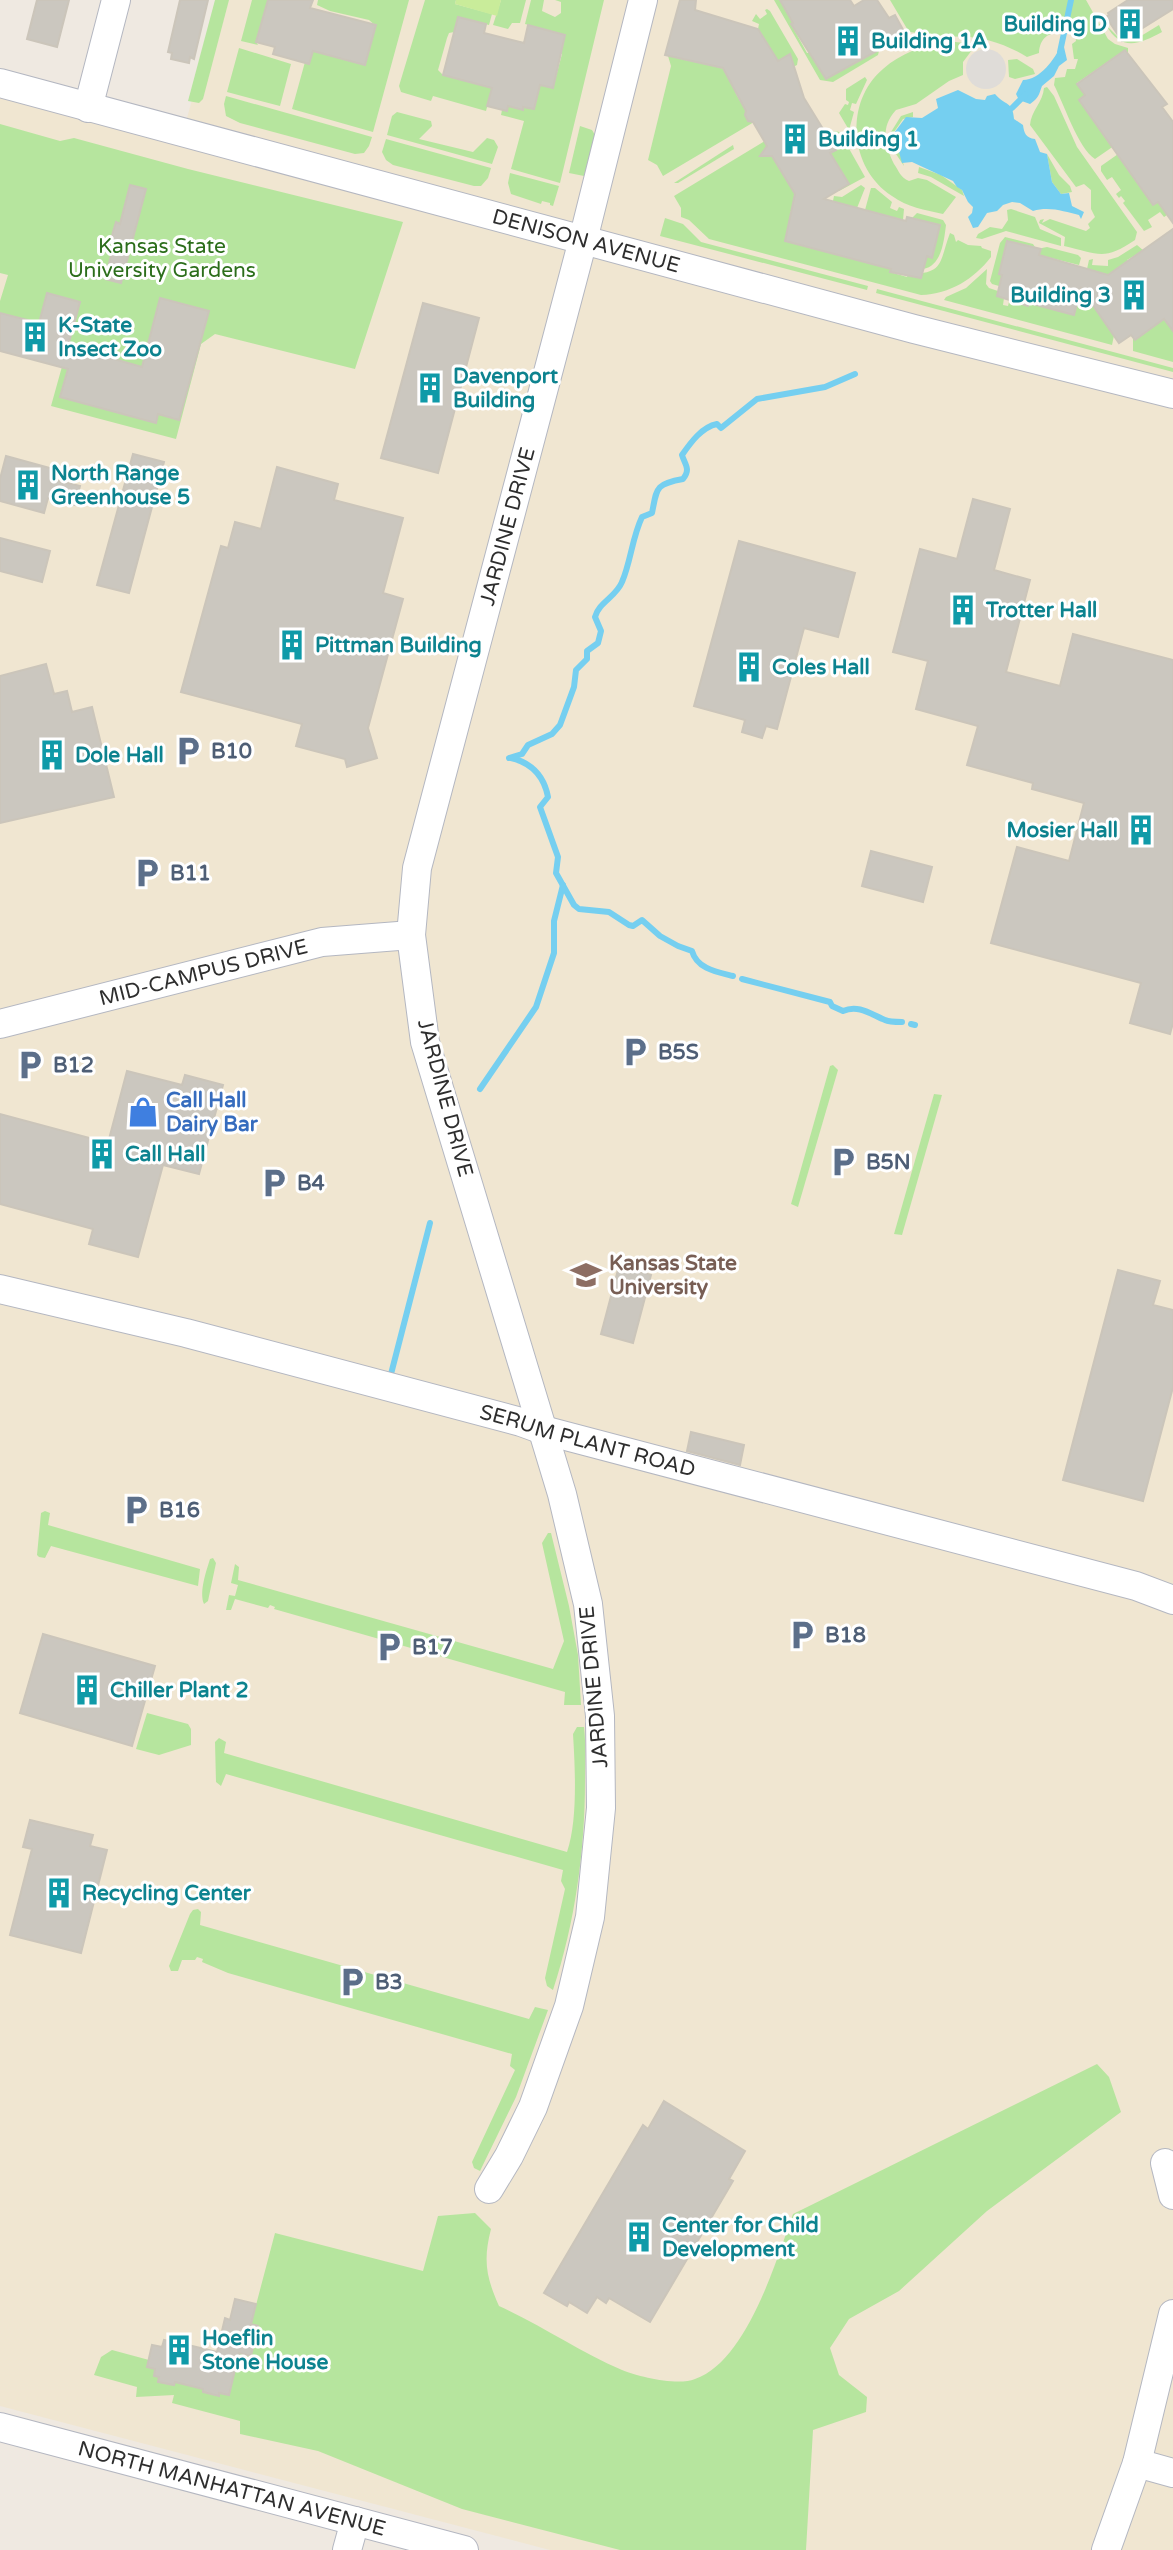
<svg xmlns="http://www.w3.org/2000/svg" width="1173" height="2550" viewBox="0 0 1173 2550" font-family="'Varela Round',sans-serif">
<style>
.education{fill:#f0e6d1}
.green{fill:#b6e59e}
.pitch{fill:#c9ec9a}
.plaza{fill:#dfdcd8}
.water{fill:#75cff0}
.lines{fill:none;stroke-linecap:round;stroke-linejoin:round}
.stream{stroke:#75cff0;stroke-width:6}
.building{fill:#cbc7bf;stroke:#cbc5ba;stroke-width:2}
.minor-casing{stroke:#b4b7c1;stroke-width:30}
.minor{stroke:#fff;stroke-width:28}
.labels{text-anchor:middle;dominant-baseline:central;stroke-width:6;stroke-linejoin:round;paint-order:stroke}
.culture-label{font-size:21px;font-weight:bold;fill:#0d838f;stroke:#fff;text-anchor:start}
.street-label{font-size:21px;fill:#2e2e2e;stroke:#fff}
.park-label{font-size:21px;fill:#2c6e1b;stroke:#fff}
.service-label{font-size:21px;font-weight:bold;fill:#4e5e75;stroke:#fff;text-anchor:start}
.shop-label{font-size:21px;font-weight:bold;fill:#366cbe;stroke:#fff;text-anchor:start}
.education-label{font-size:21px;font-weight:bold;fill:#785e54;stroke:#fff;text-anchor:start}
</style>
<rect width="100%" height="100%" fill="#efe9e1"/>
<polygon class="education" points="219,0 1173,0 1173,2550 550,2550 0,2406 0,95 180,144"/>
<g class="green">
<polygon points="215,0 229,0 203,99 199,103 188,101"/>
<polygon points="252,0 268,0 256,42 258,45 241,41"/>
<polygon points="318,0 409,0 373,132 292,109 305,62 309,63 313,51 365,65 376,26 369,20 330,11 317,5"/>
<polygon points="425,0 456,0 455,4 492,14 489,25 470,20 468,29 456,26 454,32 449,33 447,38 438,70 443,75 492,88 486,111 433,96 431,101 401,92 399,86"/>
<polygon points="501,0 526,0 520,23 512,23 508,29 493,25"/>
<polygon points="531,0 544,0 542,11 555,17 561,13 561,2 555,0 604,0 560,183 511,169 524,121 501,115 502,110 509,103 523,109 523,107 534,109 540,85 553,88 562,54 541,48 561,51 565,35 525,24"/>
<polygon points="774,0 780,0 795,22 791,24 807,53 873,48 875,52 879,51 878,55 833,82 820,80"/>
<path d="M890,0H1086L1108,39L1115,44L1128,48V55L1119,54L1077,83L1085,95L1079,100L1109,143L1124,139L1095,159C1078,148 1064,104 1054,85L1055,78L1065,77L1067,69H1075L1078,59H1074L1072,44L1076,41L1075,35C1059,30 1040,31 1039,53L1027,57C996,38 962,31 927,41L919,33L909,32Z"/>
<polygon points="767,9 770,11 798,59 797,65 789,69 782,58 778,61 758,29 759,24 752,21 756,14 760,19 767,14 765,10"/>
<path d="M1106,25L1122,41L1135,33L1141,36L1159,25L1162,32C1140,44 1121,52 1106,25Z"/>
<path d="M947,41L964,43L972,50L963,62V75L949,81L916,104L896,110C880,127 885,145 894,164C899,171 900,177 909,181L918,178L927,180L956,197L943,214C925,210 907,207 892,196C849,168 844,102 883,69C901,53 924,45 947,41Z"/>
<polygon points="239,48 291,64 280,106 227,92"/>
<polygon points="668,56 730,70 736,94 746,111 745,115 748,121 754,122 663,176 657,165 648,160 671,66"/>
<polygon points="1017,59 1033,69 1035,74 1015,79 1009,77 1008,60"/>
<polygon points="865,77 867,80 856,104 852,103 850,110 854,112 849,130 839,113 845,104 848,105 849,102 846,100 846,89"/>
<path d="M1047,87L1054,96L1077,147L1137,232L1135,240C1104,261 1099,254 1064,246L1065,237L1039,223L1040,220L1044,219L1042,223L1050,219L1086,231L1090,228L1088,224L1095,217L1091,209V190L1084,184L1076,187L1030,125C1031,111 1043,102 1044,88Z"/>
<polygon points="226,96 372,137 369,146 364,153 355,154 240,123 226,116 224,104"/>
<polygon points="397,112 431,121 432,126 419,139 473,152 487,138 494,140 498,147 492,164 387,135 392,116"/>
<polygon points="913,112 913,117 903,119 894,132 904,166 896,154 891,132 901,116"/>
<polygon points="0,124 60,141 74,138 188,169 403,222 355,369 215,334 201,344 176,439 51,406 80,302 47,293 39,323 0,313 0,301 8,275 0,273"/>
<polygon points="580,126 592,130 595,135 584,176 569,173"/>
<polygon points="835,131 839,132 843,138 837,142 842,148 847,145 865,177 839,191 837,191 849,184 830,153 835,150 825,137"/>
<polygon points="386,139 491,168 488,178 481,186 474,186 393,165 386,160 382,152"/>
<path d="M765,141L768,145L765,150L768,156H772L781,171L799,189L794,198L790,215L891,269L890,272L907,277L908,274C945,274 939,262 950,233L954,235L956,242L958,240L968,245L981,246L982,248L991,251V257C974,279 950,294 921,295L709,239L689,220L681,217V208L674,196Z"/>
<polygon points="733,145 734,149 678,183 674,183"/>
<polygon points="1131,145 1123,162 1153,205 1158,202 1173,211 1164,217 1160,212 1148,220 1152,227 1144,231 1123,203 1125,201 1121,196 1119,198 1116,194 1121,190 1112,177 1107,180 1101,171 1101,166"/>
<polygon points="1047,154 1059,175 1070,186 1072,192 1061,194 1052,182"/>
<polygon points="919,167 941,175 962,190 964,196 931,177 918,173"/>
<polygon points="510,173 559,186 553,206 550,205 550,203 542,201 541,204 511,194 508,183"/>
<polygon points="861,185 865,188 857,208 829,220 834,196 842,197"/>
<polygon points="871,188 875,188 892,202 890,208 897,211 899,207 904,209 903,220 865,210"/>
<polygon points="1011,209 1035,217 1040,229 1061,238 1061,246 1006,231 982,239 976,238 978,234 990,227 1002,229 1008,220 1007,210"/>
<path d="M917,213L943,220L946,225C944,240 942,266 923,269L927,256L932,257L940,226L912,218Z"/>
<polygon points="665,218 683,224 701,242 868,286 867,290 660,236"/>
<polygon points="1005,237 1033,244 1035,247 1007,241 999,273 1002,275 999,286 992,284 990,281 1000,243"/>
<polygon points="1137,245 1144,251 1148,265 1139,253 1127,260 1129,264 1112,345 944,300 946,297 966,288 987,269 986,284 989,288 998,291 997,296 1004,298 1003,305 1008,306 1009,302 1028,306 1029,303 1074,315 1080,294 1084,294 1090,270 1087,269 1089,260 1093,259 1092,265 1108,266 1108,260 1118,257"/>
<polygon points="1047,247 1078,255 1081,258 1079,265 1039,255 1042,248"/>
<polygon points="877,289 1173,368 1173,372 876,293"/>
<polygon points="1173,318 1173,362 1133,351 1133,338 1135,340 1164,319 1166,321"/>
<polygon points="833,1065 838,1070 798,1207 791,1204 830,1066"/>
<polygon points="934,1094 942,1095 902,1235 894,1234"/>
<polygon points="45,1511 50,1513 48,1525 200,1569 198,1586 51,1546 45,1558 39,1557 37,1555 41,1513"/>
<polygon points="548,1533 551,1533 569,1606 578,1655 581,1705 564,1705 565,1692 274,1609 275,1607 270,1605 268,1608 235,1599 231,1610 226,1610 229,1595 235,1596 238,1585 231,1583 235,1564 239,1567 238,1580 553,1669 564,1641 542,1543"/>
<path d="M213,1558L216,1563L208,1601L204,1604C199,1592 206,1572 210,1559Z"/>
<polygon points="147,1713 188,1724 191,1729 191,1745 159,1755 136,1749"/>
<path d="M577,1727H584C586,1744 585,1763 585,1781C585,1851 575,1923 553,1990L547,1986L545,1978L565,1889L561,1881L563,1870L226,1774L221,1786L216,1782L215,1742L219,1738L226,1742L224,1753L567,1852C578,1821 575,1766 573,1734Z"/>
<polygon points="198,1909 201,1912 200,1925 529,2019 535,2007 548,2010 516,2097 480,2171 474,2168 472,2162 515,2070 510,2066 512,2054 228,1973 202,1962 203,1959 197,1957 195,1960 182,1960 178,1971 171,1971 169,1966 190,1914 193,1910"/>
<path d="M1097,2064L1109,2077L1121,2112L987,2211L899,2291L849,2319L830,2348L839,2375L867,2397L866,2412L813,2430L806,2550H620L462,2509L318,2451L240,2434V2421L172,2403L174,2395L136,2397L137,2387L94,2375L101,2357L112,2350L149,2360L155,2369L154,2376L159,2377L158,2382L174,2385L175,2382L203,2389V2392L218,2396L219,2393L229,2395L239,2353L251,2355L258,2326L251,2324L275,2233L423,2271L438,2216L475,2213L491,2229C483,2260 486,2277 499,2306C541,2325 580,2352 622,2370C639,2377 678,2386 695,2379C747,2361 776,2261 793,2214Z"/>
</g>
<polygon class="pitch" points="456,0 501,0 497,16 455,4"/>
<circle class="plaza" cx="986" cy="69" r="20"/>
<g class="water">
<path d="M1061,45L1064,47L1067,60L1059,66L1054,76L1042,86C1039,94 1039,98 1030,104L1019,100L1016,94L1023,80C1040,80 1055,59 1061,45Z"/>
<path d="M958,90L976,99L985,100L987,96L995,94C1005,106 1013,101 1014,119L1023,125C1024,133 1026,138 1035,139L1040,152L1047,154L1052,182L1061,194L1069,193L1072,206L1084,212L1081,219L1079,215C1065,212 1050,206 1033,211L1020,203L1012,202L1003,205L997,211L987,213L978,227L973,228L968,217L972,213L973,207L968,202L962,190L957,187L953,181L912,162L902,163L894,133L906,117L922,118L938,108L936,99Z"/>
</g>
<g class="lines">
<g class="stream">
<polyline points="1060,52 1071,0"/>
<polyline points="1012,108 1025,95"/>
<path d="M509,758L522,754L528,745L552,734L560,725L574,687L576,670L587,659V651L598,643L601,631L595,617C599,602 616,597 622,582C631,561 632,538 642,517L652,513C657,488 655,484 683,479C691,469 685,465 682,455C691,442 702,427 717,424L721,428L757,399L825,387L855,374"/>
<path d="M511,758C532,763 544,776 548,797L540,807L558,857L556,873L574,905L579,909L609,912L629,925L633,926L642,920L660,936L678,946L692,951C697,969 717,972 733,976"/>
<path d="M742,979L830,1002L832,1006L843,1011C859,1004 872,1015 885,1020C889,1022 897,1022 902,1022"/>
<polyline points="911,1024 915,1025"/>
<polyline points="480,1089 536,1007 554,953 554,921 563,885"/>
<polyline points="391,1374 430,1223"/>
</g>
</g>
<g class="building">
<polygon points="37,0 69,0 57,47 27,39"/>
<polygon points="180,0 208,0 194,59 190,57 189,63 171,59 172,53 168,52"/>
<polygon points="268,0 313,0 310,8 376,25 365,65 313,51 309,64 273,54 275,47 256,42"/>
<polygon points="680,0 696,0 695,10 758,29 778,61 790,54 804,98 836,150 830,153 849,184 824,199 906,221 907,217 940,225 932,258 927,256 921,278 890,272 891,269 785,241 795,194 772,156 760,156 767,146 753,122 748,121 745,115 746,111 723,68 665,55"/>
<polygon points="780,0 850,0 854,6 864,0 877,0 889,18 895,15 906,35 826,79 791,24 793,23"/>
<polygon points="1128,0 1173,0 1173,9 1122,41 1106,17 1109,15 1108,13"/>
<polygon points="458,17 486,24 484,33 524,43 528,25 565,35 553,88 540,85 534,109 523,107 523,110 508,106 507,111 487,106 492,88 443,75"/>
<polygon points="1125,50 1167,104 1162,107 1173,122 1173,223 1158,202 1153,205 1079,100 1085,95 1077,84"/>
<polygon points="130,185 146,189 121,283 105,279 114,244 110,243 113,232 116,222 120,224"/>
<polygon points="1173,229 1173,331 1164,319 1135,340 1131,335 1119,343 1081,288 1074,315 1029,303 1028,306 997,296 1002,275 999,274 1007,241 1041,249 1039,255 1108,275"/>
<polygon points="47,293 80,302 68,346 142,367 160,298 209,311 179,420 158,414 156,423 60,397 68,369 0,351 0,313 39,323"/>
<polygon points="423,303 479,318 438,473 381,458"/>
<polygon points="133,454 164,462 129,593 97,585"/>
<polygon points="6,456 57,470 55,480 80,486 75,505 48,498 44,513 0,501 0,479"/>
<polygon points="277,467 338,484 334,500 403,518 383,593 403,599 368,728 377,758 347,767 345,759 296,746 302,724 181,692 221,546 228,548 235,522 261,529"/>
<polygon points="973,499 1010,509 994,570 1030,580 1006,672 1060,686 1073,634 1173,660 1173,1023 1170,1034 1130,1023 1141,983 991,943 1017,847 1069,861 1084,803 1032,789 1033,783 967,765 978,726 916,709 928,661 893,652 920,549 957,559"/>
<polygon points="0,538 50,551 42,582 0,571"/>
<polygon points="739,541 855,573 838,637 804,628 777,729 766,726 762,738 742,732 745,720 694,706"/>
<polygon points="46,664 54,694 67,691 72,712 92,707 114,797 0,823 0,676"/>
<polygon points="871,851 932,867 923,902 862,886"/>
<polygon points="127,1071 182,1085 185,1075 223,1085 199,1174 163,1165 138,1257 89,1244 93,1229 0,1204 0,1114 108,1143"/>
<polygon points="619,1266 651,1275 633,1343 601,1334"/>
<polygon points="1118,1270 1160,1281 1153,1305 1173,1310 1173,1387 1143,1501 1063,1480"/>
<polygon points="691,1432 744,1445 740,1465 687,1451"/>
<polygon points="43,1634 155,1666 132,1746 20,1713"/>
<polygon points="30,1820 93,1835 90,1846 107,1850 81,1953 10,1935 32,1849 23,1847"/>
<polygon points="664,2101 745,2151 729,2179 733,2181 650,2322 609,2298 606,2303 597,2297 587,2313 569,2302 567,2306 544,2293 643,2125 648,2129"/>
<polygon points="235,2299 256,2304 251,2324 258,2326 251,2356 239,2353 229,2395 219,2393 219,2396 203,2392 203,2389 175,2382 174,2385 158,2382 159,2377 154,2376 155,2369 147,2367 152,2345 162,2347 164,2340 169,2341 170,2338 185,2341 184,2344 217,2352 225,2318 230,2320"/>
</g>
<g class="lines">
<g class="minor-casing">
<g id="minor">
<path id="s1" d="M0,83L914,329L1173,394"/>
<polyline points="88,108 116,0"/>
<path id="s2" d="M0,1024L322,942L411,935"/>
<path id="s3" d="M0,1289L186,1333L521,1422L543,1430L1136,1586L1173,1600"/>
<polyline points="1165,2163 1173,2195"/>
<path id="s4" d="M489,2189L509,2156L533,2107L569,2006L590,1917L601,1808L600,1716L588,1604L562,1494L425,1042L411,935L417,868L583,240L643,0"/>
<path id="s5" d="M0,2427L464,2550"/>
<polyline points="1137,2463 1173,2473"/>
<polyline points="347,2550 355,2521"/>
<polyline points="1106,2550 1137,2463 1173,2314"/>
</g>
</g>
<use href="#minor" class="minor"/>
</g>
<defs>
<g id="building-bare" transform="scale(2.415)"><path d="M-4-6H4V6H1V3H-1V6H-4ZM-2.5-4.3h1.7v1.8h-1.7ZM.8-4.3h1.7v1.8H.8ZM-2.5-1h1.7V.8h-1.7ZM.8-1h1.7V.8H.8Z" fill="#0f9aa8" stroke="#fff" stroke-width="2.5" paint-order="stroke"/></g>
<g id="parking-bare" transform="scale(2.415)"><path d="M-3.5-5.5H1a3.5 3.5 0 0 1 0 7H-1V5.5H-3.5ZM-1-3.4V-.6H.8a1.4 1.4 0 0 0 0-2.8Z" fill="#5c6f8a" stroke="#fff" stroke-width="2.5" paint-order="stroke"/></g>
<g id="shop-bare" transform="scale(2.415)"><path d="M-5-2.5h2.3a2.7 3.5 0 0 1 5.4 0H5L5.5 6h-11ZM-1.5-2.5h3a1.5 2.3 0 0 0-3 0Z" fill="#3f7fe0" stroke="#fff" stroke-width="2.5" paint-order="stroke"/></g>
<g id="university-bare" transform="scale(2.415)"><path d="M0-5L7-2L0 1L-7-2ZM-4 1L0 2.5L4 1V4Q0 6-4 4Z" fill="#8d6e63" stroke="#fff" stroke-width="2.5" paint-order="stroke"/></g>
</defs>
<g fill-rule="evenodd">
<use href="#building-bare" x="1130" y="24"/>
<use href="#building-bare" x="848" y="41"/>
<use href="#building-bare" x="795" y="139"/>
<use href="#building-bare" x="1134" y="295"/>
<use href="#building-bare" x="35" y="337"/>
<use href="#building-bare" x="430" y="388"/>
<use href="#building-bare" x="28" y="485"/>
<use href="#building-bare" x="963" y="610"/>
<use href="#building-bare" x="292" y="645"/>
<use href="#building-bare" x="749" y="667"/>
<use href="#parking-bare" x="188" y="751"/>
<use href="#building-bare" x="52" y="755"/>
<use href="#building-bare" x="1141" y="830"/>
<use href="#parking-bare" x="147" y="873"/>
<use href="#parking-bare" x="635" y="1052"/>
<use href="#parking-bare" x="30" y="1065"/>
<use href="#shop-bare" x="143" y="1112"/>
<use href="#building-bare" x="102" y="1154"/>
<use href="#parking-bare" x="843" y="1162"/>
<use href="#parking-bare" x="274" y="1183"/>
<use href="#university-bare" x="586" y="1275"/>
<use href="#parking-bare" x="136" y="1510"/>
<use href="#parking-bare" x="802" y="1635"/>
<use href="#parking-bare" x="389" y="1647"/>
<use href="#building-bare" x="87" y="1690"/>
<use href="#building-bare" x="59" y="1893"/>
<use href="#parking-bare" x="352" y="1982"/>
<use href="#building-bare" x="639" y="2237"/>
<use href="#building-bare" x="179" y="2350"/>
</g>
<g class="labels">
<g class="culture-label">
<text x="1107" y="24" text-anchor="end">Building D</text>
<text x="871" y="41">Building 1A</text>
<text x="818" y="139">Building 1</text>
<text x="1111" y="295" text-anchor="end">Building 3</text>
<text x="58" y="325">K-State<tspan x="58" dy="24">Insect Zoo</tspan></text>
<text x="453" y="376">Davenport<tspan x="453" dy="24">Building</tspan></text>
<text x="51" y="473">North Range<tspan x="51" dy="24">Greenhouse 5</tspan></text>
<text x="986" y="610">Trotter Hall</text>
<text x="315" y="645">Pittman Building</text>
<text x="772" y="667">Coles Hall</text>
<text x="75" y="755">Dole Hall</text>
<text x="1118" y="830" text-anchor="end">Mosier Hall</text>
<text x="125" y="1154">Call Hall</text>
<text x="110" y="1690">Chiller Plant 2</text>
<text x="82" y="1893">Recycling Center</text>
<text x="662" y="2225">Center for Child<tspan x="662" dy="24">Development</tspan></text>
<text x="202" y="2338">Hoeflin<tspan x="202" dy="24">Stone House</tspan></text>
</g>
<g class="street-label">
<text stroke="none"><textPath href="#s1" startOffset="607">DENISON AVENUE</textPath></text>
<text stroke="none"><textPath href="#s4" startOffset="1720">JARDINE DRIVE</textPath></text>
<text stroke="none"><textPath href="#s2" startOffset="210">MID-CAMPUS DRIVE</textPath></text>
<text transform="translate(445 1098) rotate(75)">JARDINE DRIVE</text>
<text stroke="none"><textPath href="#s3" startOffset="607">SERUM PLANT ROAD</textPath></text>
<text transform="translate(594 1687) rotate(-95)">JARDINE DRIVE</text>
<text stroke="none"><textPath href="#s5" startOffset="240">NORTH MANHATTAN AVENUE</textPath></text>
</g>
<g class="park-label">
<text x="162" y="246">Kansas State<tspan x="162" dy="24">University Gardens</tspan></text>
</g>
<g class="service-label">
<text x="211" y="751">B10</text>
<text x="170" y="873">B11</text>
<text x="658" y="1052">B5S</text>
<text x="53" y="1065">B12</text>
<text x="866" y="1162">B5N</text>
<text x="297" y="1183">B4</text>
<text x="159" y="1510">B16</text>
<text x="825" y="1635">B18</text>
<text x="412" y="1647">B17</text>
<text x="375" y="1982">B3</text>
</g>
<g class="shop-label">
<text x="166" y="1100">Call Hall<tspan x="166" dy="24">Dairy Bar</tspan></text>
</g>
<g class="education-label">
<text x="609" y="1263">Kansas State<tspan x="609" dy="24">University</tspan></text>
</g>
</g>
</svg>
